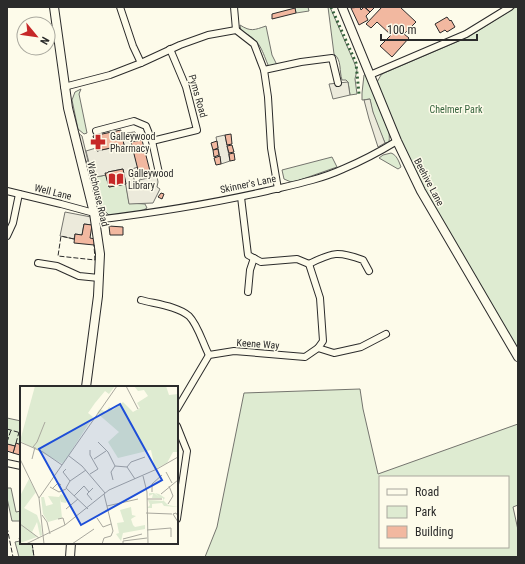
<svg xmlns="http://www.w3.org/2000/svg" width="525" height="564" viewBox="0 0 525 564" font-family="'Roboto Condensed',sans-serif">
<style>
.green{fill:#deebd1;stroke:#74746e;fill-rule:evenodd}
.parking{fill:#eceadb;stroke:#74746e}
.building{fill:#f2b8a0;stroke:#2b2b2b}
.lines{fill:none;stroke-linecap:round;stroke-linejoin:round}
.street-casing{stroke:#2b2b2b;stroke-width:8}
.secondary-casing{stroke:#2b2b2b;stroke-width:10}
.street{stroke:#fdfbea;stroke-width:6}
.secondary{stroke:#fdfbea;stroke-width:8}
.hedge{stroke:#34623c;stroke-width:3;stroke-dasharray:2 3;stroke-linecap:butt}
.fence{stroke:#2b2b2b;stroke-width:1;stroke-dasharray:5 2;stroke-linecap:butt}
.labels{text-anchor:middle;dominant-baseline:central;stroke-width:3;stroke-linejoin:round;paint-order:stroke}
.street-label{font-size:10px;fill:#2b2b2b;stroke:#fdfbea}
.park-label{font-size:10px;fill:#34623c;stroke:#fdfbea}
.poi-label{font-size:10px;fill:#2b2b2b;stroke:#fdfbea;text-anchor:start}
.inset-road{fill:none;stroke:#a9a89e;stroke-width:1}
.view{fill:#1d4ed8;fill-opacity:0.15;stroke:#1d4ed8;stroke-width:2}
.inset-edge{fill:none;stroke:#2b2b2b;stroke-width:2}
</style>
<rect width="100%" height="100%" fill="#fdfbea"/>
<g class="green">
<polygon points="295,7 308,7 309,11 296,13"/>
<path d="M328,7H330L333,14L354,62L357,70L355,79L357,94L350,95L348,82L346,80H342C339,71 342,60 334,54Z"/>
<polygon points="516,7 518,7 518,350 424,189 404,149 377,82 381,75 384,73 468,37"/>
<path d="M240,25C251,32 254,30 266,26L272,55L277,65L272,68L268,65C261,48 260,40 241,31Z"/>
<path d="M367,73C374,91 392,123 389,142L385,143C379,129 372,115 370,99L362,100V93L364,75Z"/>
<polygon points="81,89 79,94 87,133 84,134 78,129 72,100 75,92"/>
<path d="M391,153C397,155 399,162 401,167L398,169L379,158L383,155Z"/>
<polygon points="332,157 337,167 297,181 291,182 284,179 282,170"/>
<path d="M106,175L109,187L126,184L129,203L145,204L147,208C139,214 118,214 109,215C98,206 96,195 94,182L96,177Z"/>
<path d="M360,389L363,409L378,474L518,424V505L513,507L518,530V557H205L217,527L244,393ZM380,477H508V547H380Z"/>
<polygon points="7,418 21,421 21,445 16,443 15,446 7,444"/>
<polygon points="7,488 11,488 16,512 21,511 21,521 12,521 7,498"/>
<polygon points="21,537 21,543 32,543 34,557 19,557 15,542 20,541 19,538"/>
</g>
<g class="parking">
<polygon points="348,82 350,95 333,99 329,84"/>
<polygon points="370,99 373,112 385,143 378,147 369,119 364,100"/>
<polygon points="76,131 82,136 88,161 83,162"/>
<polygon points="225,135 230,161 221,164 216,137"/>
<polygon points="131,139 138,167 132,169 136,189 142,187 139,180 157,176 158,182 157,187 160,189 153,203 129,204 123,169 108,172 106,175 96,177 94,182 86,151 96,148 97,151 124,145 123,141"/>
<polygon points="65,212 91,217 92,225 84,224 82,235 75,234 74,239 60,236"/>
</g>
<g class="building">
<polygon points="360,7 361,10 364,7 370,12 366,16 368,20 359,25 351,8"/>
<polygon points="365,7 375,7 370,12"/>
<polygon points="382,7 400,7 416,22 404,34 409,38 392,57 380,46 391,35 377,22 371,28 366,24"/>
<polygon points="295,8 296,13 272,19 272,14"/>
<polygon points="447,17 450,21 451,20 455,27 447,32 445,30 440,33 435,24"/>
<polygon points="121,130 124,145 97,151 93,136"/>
<polygon points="135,132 136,137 128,139 127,133"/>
<polygon points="231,134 232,144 227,145 225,135"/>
<polygon points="142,140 151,175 140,178 131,142"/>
<polygon points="217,141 218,148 213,150 211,143"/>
<polygon points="232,145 234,152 229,153 227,146"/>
<polygon points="218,149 219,155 214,157 213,150"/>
<polygon points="234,153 235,160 230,161 229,154"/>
<polygon points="220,156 221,164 216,165 214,158"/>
<polygon points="123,169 126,184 109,187 105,173 108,173 108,172"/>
<polygon points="161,193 164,194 162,199 158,197"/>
<polygon points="84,224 92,225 90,238 95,239 94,245 74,243 75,234 82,235"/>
<polygon points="109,226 123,227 123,235 110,235"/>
<polygon points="16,443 21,445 20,455 13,453"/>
<polygon points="7,444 15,446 13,453 7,451"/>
</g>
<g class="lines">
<g class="street-casing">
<g id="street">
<polyline points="120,7 133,46 141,63"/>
<polyline points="234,7 236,30"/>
<polyline points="264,70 301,62 332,58 338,83"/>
<polyline points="370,75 466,34 510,7"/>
<polyline points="64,87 110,75 141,63 180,45 208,35 236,30 254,44 264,70 268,97 271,148 278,189"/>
<polyline points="96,131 134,121 146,126 152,141 159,173"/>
<polyline points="152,141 197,130 186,87 170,49"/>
<polyline points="7,191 61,204 94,213"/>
<path d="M241,197L248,255L261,262L297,259L309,264C333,252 338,251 363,260L369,271"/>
<path d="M96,220C153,213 210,204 267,191C292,185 319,180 343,169C362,161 379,152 397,141"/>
<polyline points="7,236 13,223 19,194"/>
<polyline points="38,263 57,266 79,276 99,278"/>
<polyline points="309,264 320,298 323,341 318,348"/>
<polyline points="248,292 250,270 254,258"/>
<path d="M141,300C156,304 177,306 189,316C198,325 203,344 209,355"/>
<polyline points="177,409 209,355 234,351 305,357 318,348 334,353 361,347 386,334"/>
<polyline points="177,426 187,451 177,519"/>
<polyline points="7,463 21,466"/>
</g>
</g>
<g class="secondary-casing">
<g id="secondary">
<polyline points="54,7 68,108 94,213 100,254 98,296 86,387"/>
<polyline points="342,7 397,141 421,191 518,357"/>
<polyline points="70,557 71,543"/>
</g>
</g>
<use href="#street" class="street"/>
<use href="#secondary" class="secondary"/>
<polyline class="hedge" points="331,7 356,63 359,94"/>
<g class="fence">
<polyline points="74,239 61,236 58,256 95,260 94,245"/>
<polyline points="7,429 21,433"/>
<polyline points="7,442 11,430"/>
<polyline points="16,443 19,432"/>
<polyline points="20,496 21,501"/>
<polyline points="7,527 13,557"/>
<polyline points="32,543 34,557"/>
</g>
</g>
<defs>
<g id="pharmacy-bare" transform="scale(1.2)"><path d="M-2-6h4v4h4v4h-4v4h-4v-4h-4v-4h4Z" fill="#c62828" stroke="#fdfbea" stroke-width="2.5" paint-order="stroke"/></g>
<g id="library-bare" transform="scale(1.2)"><path d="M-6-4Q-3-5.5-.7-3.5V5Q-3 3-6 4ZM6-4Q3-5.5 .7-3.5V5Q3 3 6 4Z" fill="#c62828" stroke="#fdfbea" stroke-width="2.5" paint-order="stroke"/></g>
</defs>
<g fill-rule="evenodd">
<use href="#pharmacy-bare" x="98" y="142"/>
<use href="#library-bare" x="116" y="179"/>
</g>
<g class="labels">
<g class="street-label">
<text transform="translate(198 96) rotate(74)">Pyms Road</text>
<text transform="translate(429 182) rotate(62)">Beehive Lane</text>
<text transform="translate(248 184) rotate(-12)">Skinner's Lane</text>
<text transform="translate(53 192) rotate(14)">Well Lane</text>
<text transform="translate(98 194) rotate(77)">Watchouse Road</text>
<text transform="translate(258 344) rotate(4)">Keene Way</text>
</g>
<g class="park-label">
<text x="456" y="109">Chelmer Park</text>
</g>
<g class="poi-label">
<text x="110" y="136">Galleywood<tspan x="110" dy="12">Pharmacy</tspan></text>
<text x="128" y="173">Galleywood<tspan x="128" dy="12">Library</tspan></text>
</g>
</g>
<g transform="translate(20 386)">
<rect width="158" height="158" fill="#fdfbea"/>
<path d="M15,0H95L89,8L85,5L75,17L68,27L73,31L43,78L0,55ZM114,0H146L149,9L158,8V66H153L147,77L135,83L131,64L98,72L88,56L99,46L77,27L80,23L86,26L89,21L93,24L103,16L113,26L120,22L117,17L128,10L124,4L118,5ZM9,93L16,106L4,122L17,129L21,140L22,149L20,150L17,136L12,146L17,151L0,157V110ZM129,107H134L139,111L135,107L139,108L145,112L143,114L148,119L158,121V125L157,121L144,120L142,117L132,118V122H127L130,119L128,114L143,115V112H132L133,108L129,110ZM41,108L48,113L46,117L41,116L40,112L42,132L28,136L23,128L21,111H24L26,120L33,118L28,110L39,111ZM111,121L112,129L116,130L111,133L113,139L115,141L125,139V143L103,147L101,155L96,148L99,147L97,137L104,136L100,124Z" fill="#deebd1"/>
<path class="inset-road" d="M106,0L118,23M0,56L23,66L42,79M78,56L88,66L95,80L107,81L115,93M13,61L17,56L25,36M49,70L62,80L85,107M0,73L19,112L24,158M12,73L15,61M74,73L86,65M107,81L111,76L125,71M46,83L43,86L50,95M66,84L50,95L46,102L68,123M146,86L152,97M70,88L78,83L70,69V64M123,90L127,106L128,158M93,94L91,86L95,80M30,101L39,106L46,103M32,103L38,97L41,99M132,106V98L142,89M141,108L158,94M54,110L64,100L69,106M19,112L97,0M127,113H142M72,114L67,108L73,102M148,118L153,110L149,100M87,120L118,113M46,123L58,113M126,127L152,128M22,129L27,136L30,148M158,130L156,127L153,128L158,136M77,132L83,141L91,138M38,133L43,132L45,139M0,138L19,152M127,144L151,142V151M103,153L122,148M6,158L45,139L89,104L137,83L158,71M52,158L74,143M82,158L84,152L91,150L93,145L84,108M103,158V155L127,152"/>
<path class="view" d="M100,18L142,94L61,139L19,63Z"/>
<rect width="158" height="158" class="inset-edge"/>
</g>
<rect width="525" height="564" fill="none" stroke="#2b2b2b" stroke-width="16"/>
<rect x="379" y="476" width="130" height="72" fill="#fdfbea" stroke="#a9a89e"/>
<rect x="387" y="489" width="20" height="6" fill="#fdfbea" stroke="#a9a89e"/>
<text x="415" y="496" font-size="12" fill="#2b2b2b">Road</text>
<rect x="387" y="506" width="20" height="12" fill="#deebd1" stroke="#a9a89e"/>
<text x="415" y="516" font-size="12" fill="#2b2b2b">Park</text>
<rect x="387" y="526" width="20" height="12" fill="#f2b8a0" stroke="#a9a89e"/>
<text x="415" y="536" font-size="12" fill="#2b2b2b">Building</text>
<g transform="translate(36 36) rotate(119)"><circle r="19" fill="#fdfbea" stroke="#a9a89e"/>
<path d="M0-3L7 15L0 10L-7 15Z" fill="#c62828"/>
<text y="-6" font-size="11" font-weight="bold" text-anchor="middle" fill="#2b2b2b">N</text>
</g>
<path d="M381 34v6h96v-6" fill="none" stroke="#2b2b2b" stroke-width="2"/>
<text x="387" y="34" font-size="12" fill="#2b2b2b" stroke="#fdfbea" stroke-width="3" paint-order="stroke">100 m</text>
</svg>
